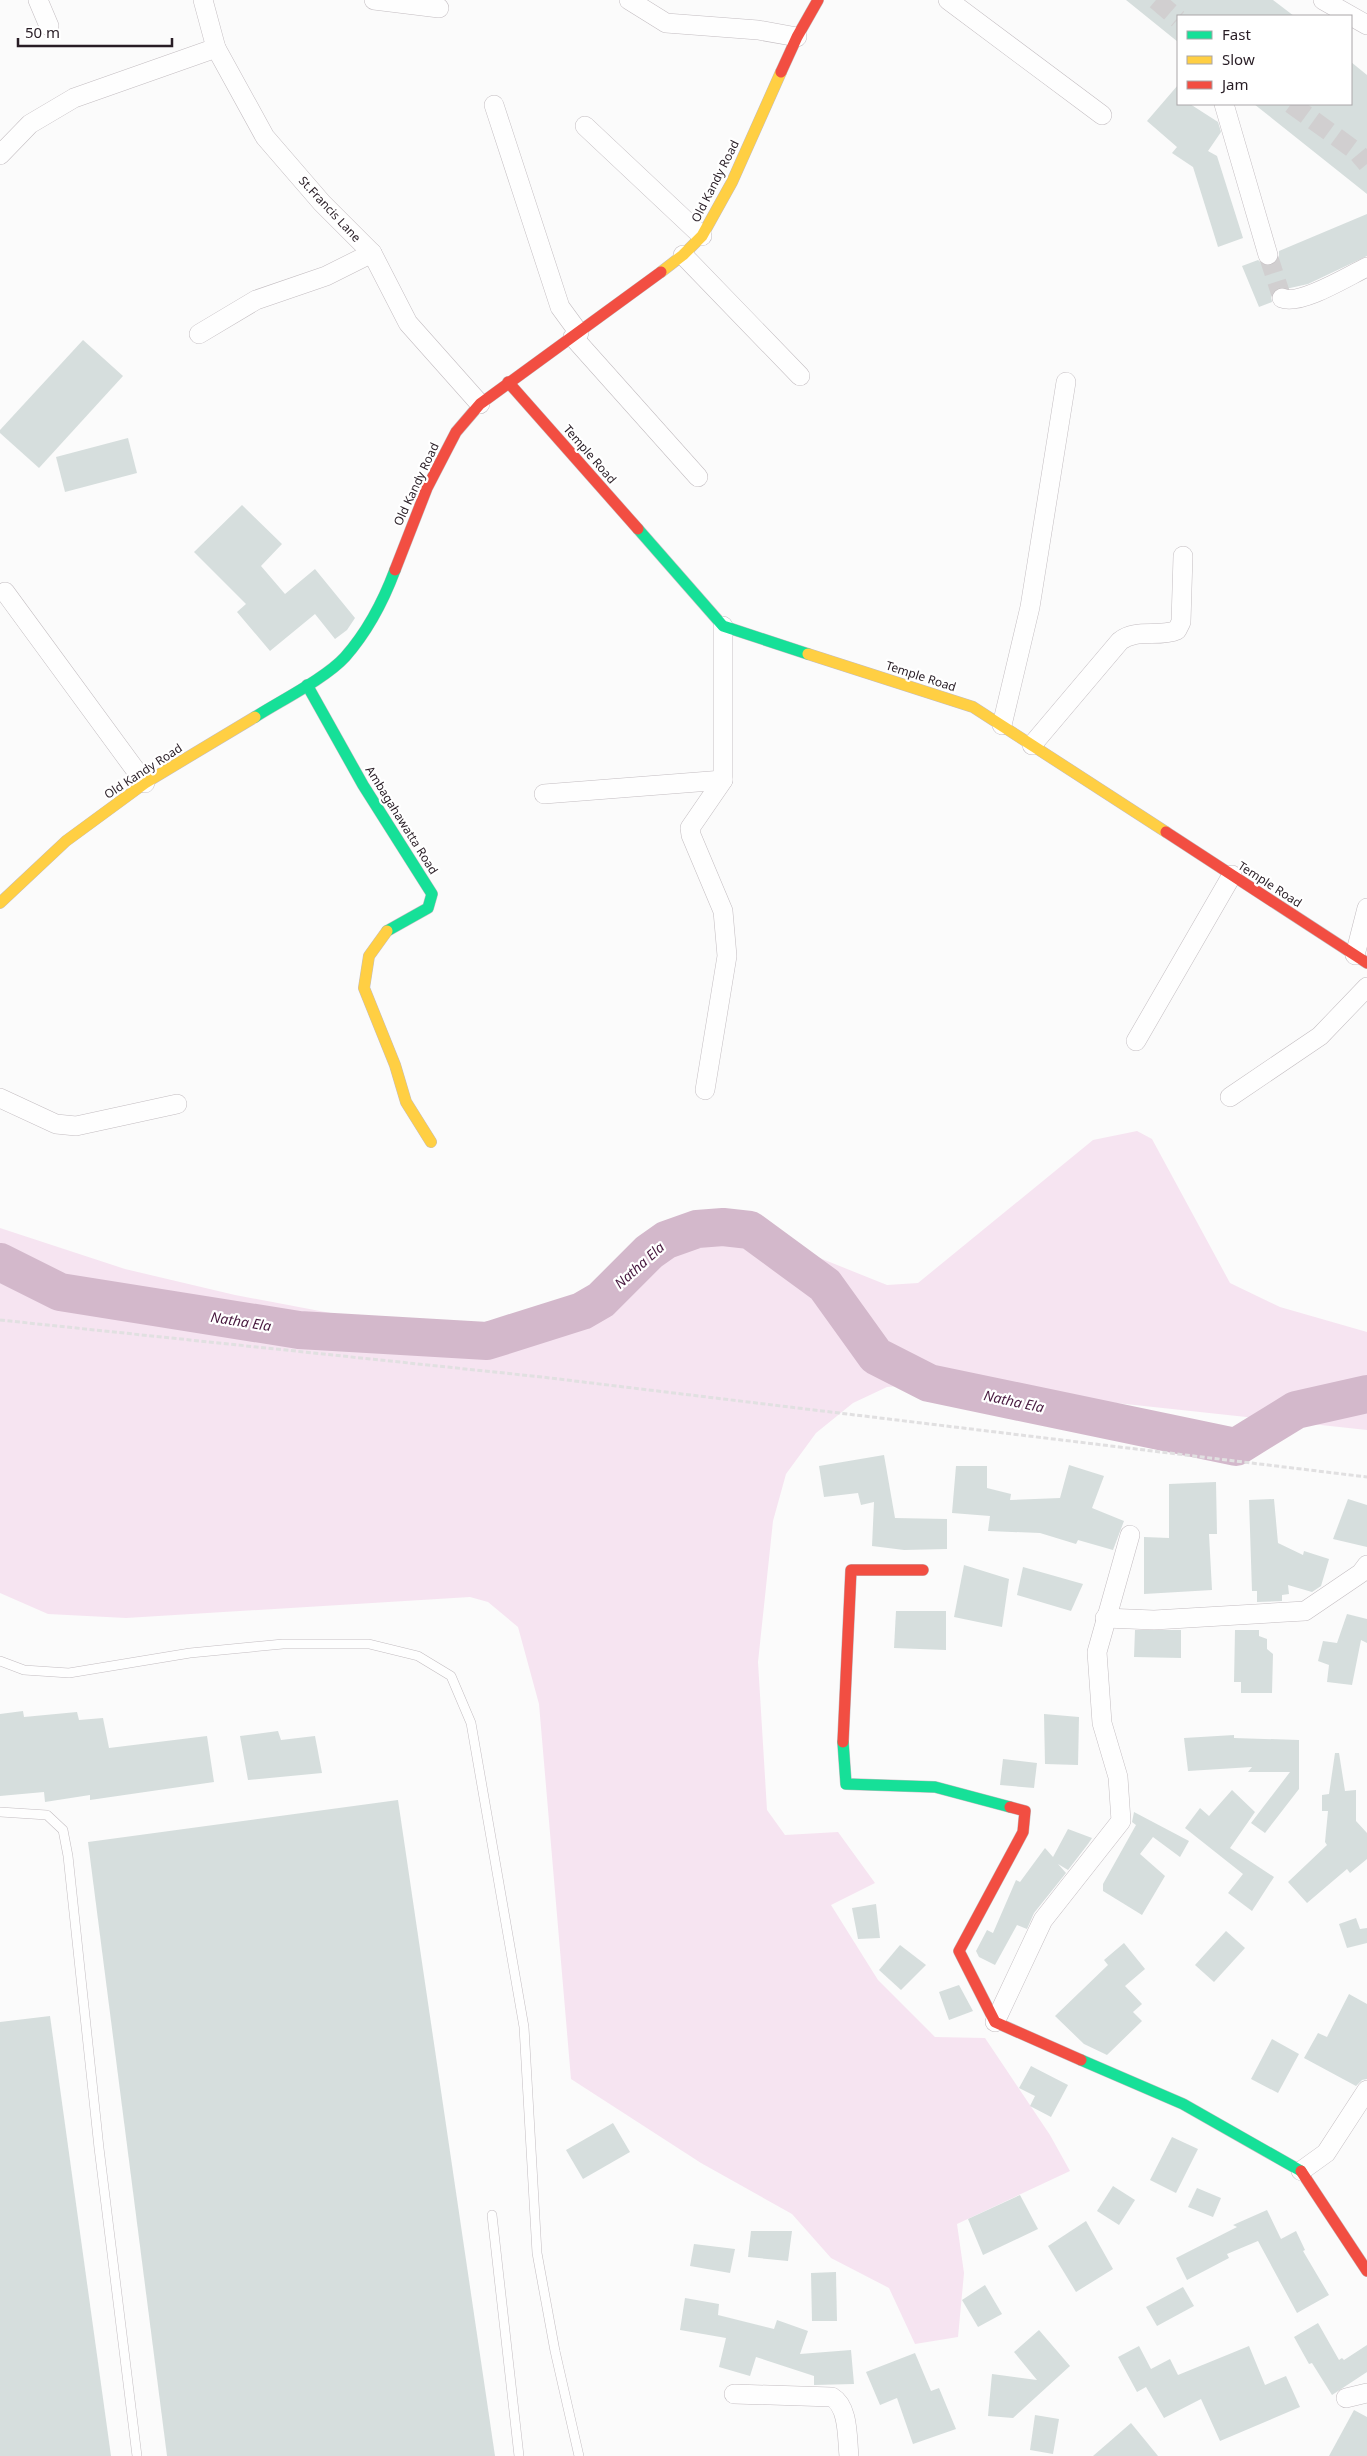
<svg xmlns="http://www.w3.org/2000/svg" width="1367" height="2456" viewBox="0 0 1367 2456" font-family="'Noto Sans',sans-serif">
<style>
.green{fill:#f6e4f1}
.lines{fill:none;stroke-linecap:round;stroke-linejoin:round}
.river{stroke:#d3b8cb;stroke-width:38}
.building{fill:#d6dedd}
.street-tunnel{stroke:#d1cfd0;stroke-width:19;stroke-dasharray:19 9;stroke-linecap:butt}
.lane-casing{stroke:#c3bdc1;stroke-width:10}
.street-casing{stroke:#c3bdc1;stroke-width:20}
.fast-casing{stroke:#c3bdc1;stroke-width:12}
.slow-casing{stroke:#c3bdc1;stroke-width:12}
.jam-casing{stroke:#c3bdc1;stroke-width:12}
.path{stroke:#e1e0e1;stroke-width:3;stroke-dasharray:5 2.5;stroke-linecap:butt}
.lane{stroke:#fefefe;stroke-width:9}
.street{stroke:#fefefe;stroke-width:19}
.fast{stroke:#16e098;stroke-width:11}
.slow{stroke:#ffcf43;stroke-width:11}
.jam{stroke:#f24e42;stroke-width:11}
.labels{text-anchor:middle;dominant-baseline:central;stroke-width:4.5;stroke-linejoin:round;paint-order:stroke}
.street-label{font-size:12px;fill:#281d25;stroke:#fff}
.water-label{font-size:14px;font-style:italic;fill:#46173d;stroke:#fff}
</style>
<rect width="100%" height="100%" fill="#fbfbfb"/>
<polygon class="green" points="1137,1131 1152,1139 1230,1283 1280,1307 1367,1332 1367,1430 929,1383 887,1387 853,1403 816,1433 786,1474 773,1521 758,1662 767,1810 785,1835 838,1832 875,1883 831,1905 878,1980 935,2037 985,2038 1050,2135 1070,2171 957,2224 964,2273 958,2337 915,2344 889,2288 831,2258 792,2214 701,2163 571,2079 539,1704 518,1627 488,1602 470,1597 126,1618 48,1614 0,1593 0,1228 125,1269 235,1295 362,1319 455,1327 510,1327 582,1311 601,1300 649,1252 666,1240 697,1229 723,1227 750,1230 887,1285 918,1283 1093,1140"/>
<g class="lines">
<polyline class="river" points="0,1262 60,1292 299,1330 487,1341 582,1311 601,1300 649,1252 666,1240 697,1229 723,1227 750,1230 825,1285 876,1356 929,1383 1236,1447 1296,1410 1367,1394"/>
</g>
<g class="building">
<polygon points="1126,0 1273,0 1294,16 1178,16 1178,42"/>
<polygon points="1351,62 1367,75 1367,194 1254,104 1351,104"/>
<polygon points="1178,85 1178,104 1190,104 1218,122 1221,132 1208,151 1217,156 1243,238 1218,247 1193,167 1172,153 1177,147 1147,121"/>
<polygon points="1367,214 1367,256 1308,284 1290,288 1278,288 1271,296 1272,302 1259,307 1242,266 1258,260 1265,266 1272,266 1279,258 1279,251"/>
<polygon points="83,340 123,376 39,468 0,433 0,430"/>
<polygon points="128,438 137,473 65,492 56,457"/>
<polygon points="242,505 282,544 261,566 285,594 315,569 355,618 347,630 335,639 315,614 270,651 237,612 246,604 194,552"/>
<polygon points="884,1455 895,1518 947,1519 947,1549 904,1550 872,1546 874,1502 861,1505 858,1493 824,1497 819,1466"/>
<polygon points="1069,1465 1104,1476 1092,1508 1124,1521 1113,1550 1078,1540 1076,1544 1040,1533 988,1531 990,1516 952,1513 956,1466 987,1466 987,1488 1011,1494 1010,1500 1060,1498"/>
<polygon points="1216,1482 1217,1534 1209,1534 1212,1590 1144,1594 1144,1537 1169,1538 1169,1484"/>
<polygon points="1274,1499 1278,1543 1303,1555 1304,1551 1329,1559 1321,1586 1312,1592 1288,1585 1289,1594 1282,1595 1282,1601 1257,1602 1257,1591 1252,1591 1249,1500"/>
<polygon points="1348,1499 1367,1505 1367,1547 1333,1539"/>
<polygon points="964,1565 1009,1579 1002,1627 954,1617"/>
<polygon points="1023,1567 1083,1584 1071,1611 1017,1595"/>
<polygon points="896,1611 946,1611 946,1650 894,1648"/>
<polygon points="1347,1614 1367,1619 1367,1643 1361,1640 1352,1685 1327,1682 1329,1665 1318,1661 1323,1641 1337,1643"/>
<polygon points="1135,1630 1181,1630 1181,1658 1134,1657"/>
<polygon points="1235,1630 1259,1630 1259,1636 1267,1639 1267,1649 1273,1654 1272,1693 1241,1693 1241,1682 1234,1682"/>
<polygon points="23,1711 24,1717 77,1712 79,1720 103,1718 109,1748 207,1736 214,1782 90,1800 90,1795 45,1802 44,1792 0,1796 0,1714"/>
<polygon points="1044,1714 1079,1717 1078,1765 1045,1764"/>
<polygon points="278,1731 281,1740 315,1736 322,1773 248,1780 240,1736"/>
<polygon points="1234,1735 1234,1738 1299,1740 1299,1789 1265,1833 1251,1823 1290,1772 1248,1772 1252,1767 1188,1771 1184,1738"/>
<polygon points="1335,1753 1339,1753 1345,1791 1356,1790 1356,1821 1367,1833 1367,1859 1350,1873 1347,1869 1307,1903 1288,1882 1327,1845 1325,1842 1328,1811 1322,1811 1322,1795 1329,1794"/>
<polygon points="1003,1759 1037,1763 1034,1788 1000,1785"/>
<polygon points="1232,1790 1255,1812 1230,1848 1274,1877 1252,1911 1228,1893 1243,1874 1185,1828 1200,1808 1209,1816"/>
<polygon points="398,1800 495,2456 167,2456 88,1842"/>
<polygon points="1134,1812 1189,1841 1180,1857 1153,1837 1140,1854 1165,1876 1142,1915 1103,1891 1103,1884 1136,1825 1132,1822"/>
<polygon points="1068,1829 1092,1838 1088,1844 1068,1870 1058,1864 1066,1873 1034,1913 1027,1929 1017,1925 995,1965 979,1957 976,1951 987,1930 993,1933 1016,1880 1020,1882 1045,1848 1053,1857"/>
<polygon points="876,1904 880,1938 858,1939 852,1908"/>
<polygon points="1356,1918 1360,1929 1367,1928 1367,1943 1347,1948 1339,1924"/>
<polygon points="1226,1931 1245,1948 1214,1982 1195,1965"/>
<polygon points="1124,1943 1145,1969 1125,1986 1142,2004 1133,2012 1142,2021 1107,2055 1084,2044 1055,2016 1108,1965 1104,1960"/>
<polygon points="900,1945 926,1965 901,1990 879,1970"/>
<polygon points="959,1985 973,2011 949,2020 939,1992"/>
<polygon points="1349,1994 1367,2004 1367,2079 1362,2080 1356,2086 1304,2058 1318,2033 1327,2037"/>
<polygon points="50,2016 111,2456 0,2456 0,2022"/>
<polygon points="1272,2039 1299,2054 1278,2093 1251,2079"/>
<polygon points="1031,2066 1068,2085 1051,2117 1030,2106 1035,2096 1019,2088"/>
<polygon points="613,2123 630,2152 583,2179 566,2150"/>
<polygon points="1172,2137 1198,2149 1176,2193 1150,2180"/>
<polygon points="1113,2186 1135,2200 1119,2225 1097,2211"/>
<polygon points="1197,2188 1221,2198 1213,2217 1188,2207"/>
<polygon points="1020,2195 1038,2229 983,2255 968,2219"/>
<polygon points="1267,2210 1281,2239 1296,2231 1305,2250 1303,2251 1329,2295 1297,2313 1258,2241 1227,2254 1229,2258 1187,2280 1176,2258 1237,2227 1233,2225"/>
<polygon points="1086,2221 1113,2269 1076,2292 1048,2246"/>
<polygon points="751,2231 792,2231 788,2261 748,2257"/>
<polygon points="694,2244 735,2249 730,2273 690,2266"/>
<polygon points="836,2272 837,2321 812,2321 811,2273"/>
<polygon points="985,2285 1002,2314 978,2327 962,2300"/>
<polygon points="1183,2287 1194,2306 1157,2326 1146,2307"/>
<polygon points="685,2298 719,2304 718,2315 774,2329 777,2320 808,2331 800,2354 851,2350 854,2384 814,2385 814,2376 756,2357 750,2376 719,2367 726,2338 680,2330"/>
<polygon points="1318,2323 1339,2360 1342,2358 1344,2360 1367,2345 1367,2372 1332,2395 1312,2363 1309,2364 1294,2337"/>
<polygon points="1039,2330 1070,2366 1013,2418 988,2416 992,2374 1037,2380 1014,2352"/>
<polygon points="1139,2346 1151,2369 1170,2359 1178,2375 1249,2346 1265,2385 1286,2376 1300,2407 1220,2441 1201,2399 1164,2418 1146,2387 1137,2392 1118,2357"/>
<polygon points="915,2353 931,2391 939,2388 956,2429 913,2444 897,2398 880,2405 866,2372"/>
<polygon points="1354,2410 1367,2417 1367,2456 1329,2456"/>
<polygon points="1035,2415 1059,2419 1053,2454 1030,2450"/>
<polygon points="1131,2423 1158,2456 1093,2456"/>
</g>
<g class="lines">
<g class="street-tunnel">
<polyline points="1156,0 1178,19"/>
<polyline points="1291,104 1357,152 1367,164"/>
<polyline points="1268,255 1282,298"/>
</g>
<g class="lane-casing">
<g id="lane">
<polyline points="0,1661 24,1670 69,1673 190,1653 283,1644 369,1644 418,1656 451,1676 471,1723 524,2027 537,2253 555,2351 579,2456"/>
<polyline points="0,1812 47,1815 63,1830 68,1856 99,2148 137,2456"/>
<polyline points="492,2215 519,2456"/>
</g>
</g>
<g class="street-casing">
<g id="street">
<polyline points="38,0 49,26"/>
<polyline points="203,0 216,48 265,137 322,203 372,253 408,323 480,404"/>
<polyline points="374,0 439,8"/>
<polyline points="629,0 666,23 758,30 797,37"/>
<polyline points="948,0 1102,115"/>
<polyline points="1323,0 1367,25"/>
<polyline points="1224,104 1268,255"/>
<polyline points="494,105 560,307 579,333"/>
<polyline points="585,126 702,236"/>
<polyline points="0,155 30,124 74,98 216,48"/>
<polyline points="683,255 800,376"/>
<path d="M1282,298C1300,306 1348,276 1367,267"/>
<polyline points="199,334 256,300 326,276 372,253"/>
<polyline points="573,337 698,477"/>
<polyline points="5,592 145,783"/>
<polyline points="1002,725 1030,607 1066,382"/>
<path d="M1032,745L1120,641C1136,628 1159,638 1177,630L1181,622L1183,556"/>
<polyline points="544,794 723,780"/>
<polyline points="1355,955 1367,908"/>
<polyline points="1136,1041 1232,875"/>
<polyline points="705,1090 727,956 723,911 691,835 690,828 723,780 723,626"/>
<polyline points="1230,1097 1320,1036 1367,987"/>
<polyline points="0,1098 56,1124 76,1126 177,1104"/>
<polyline points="1105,1618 1154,1620 1305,1611 1361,1573 1367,1565"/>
<polyline points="995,2022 1043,1920 1121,1821 1118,1777 1102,1723 1097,1652 1130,1535"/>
<polyline points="1301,2171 1326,2153 1367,2090"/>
<path d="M734,2394L832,2397C849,2407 847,2438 849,2456"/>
<polyline points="1346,2398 1367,2393"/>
</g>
</g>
<g class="fast-casing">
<g id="fast">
<polyline points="638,529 723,626 808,654"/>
<polyline points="307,685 363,785 432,894 428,908 387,931"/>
<path d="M255,717C280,701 326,678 345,657C368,631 383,602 395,570"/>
<polyline points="843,1742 846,1784 935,1787 1010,1807"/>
<polyline points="1081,2060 1183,2104 1301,2171"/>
</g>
</g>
<g class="slow-casing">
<g id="slow">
<polyline points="661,272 683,255 702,236 732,182 781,72"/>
<polyline points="808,654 973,707 1166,832"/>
<polyline points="0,903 66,841 145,783 255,717"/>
<polyline points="387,931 369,956 364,988 395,1065 406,1102 431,1142"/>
</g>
</g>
<g class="jam-casing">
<g id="jam">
<polyline points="781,72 797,37 818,0"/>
<polyline points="508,382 638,529"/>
<polyline points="395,570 427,488 456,432 480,404 661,272"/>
<polyline points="1166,832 1367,963"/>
<polyline points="843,1742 851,1570 923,1570"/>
<polyline points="1010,1807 1025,1811 1023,1832 959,1951 995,2022 1081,2060"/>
<polyline points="1301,2171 1367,2271"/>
</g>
</g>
<polyline class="path" points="0,1320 542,1377 1367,1477"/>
<use href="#lane" class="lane"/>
<use href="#street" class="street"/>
<use href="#fast" class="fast"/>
<use href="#slow" class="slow"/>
<use href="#jam" class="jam"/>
</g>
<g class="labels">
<g class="street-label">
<text transform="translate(715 181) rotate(-63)">Old Kandy Road</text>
<text transform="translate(330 209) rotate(47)">St.Francis Lane</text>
<text transform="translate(590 454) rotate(49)">Temple Road</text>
<text transform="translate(416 484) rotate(-65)">Old Kandy Road</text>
<text transform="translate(921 676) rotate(18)">Temple Road</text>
<text transform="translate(143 771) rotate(-33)">Old Kandy Road</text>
<text transform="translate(402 820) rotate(58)">Ambagahawatta Road</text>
<text transform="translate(1270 884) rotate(33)">Temple Road</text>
</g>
<g class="water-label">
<text transform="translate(639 1265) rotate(-42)">Natha Ela</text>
<text transform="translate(241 1321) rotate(9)">Natha Ela</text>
<text transform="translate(1014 1401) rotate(12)">Natha Ela</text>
</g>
</g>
<rect x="1177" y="15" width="175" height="90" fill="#ffffff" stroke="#a9a5a8"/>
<rect x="1187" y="31" width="25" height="8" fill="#16e098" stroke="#a9a5a8"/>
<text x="1222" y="40" font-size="15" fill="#281d25">Fast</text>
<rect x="1187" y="56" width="25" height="8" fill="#ffcf43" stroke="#a9a5a8"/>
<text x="1222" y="65" font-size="15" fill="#281d25">Slow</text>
<rect x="1187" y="81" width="25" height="8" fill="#f24e42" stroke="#a9a5a8"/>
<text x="1222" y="90" font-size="15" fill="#281d25">Jam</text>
<path d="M18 38v8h154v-8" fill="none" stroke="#281d25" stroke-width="2.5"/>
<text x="25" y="38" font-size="15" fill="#281d25" stroke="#ffffff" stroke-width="4" paint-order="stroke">50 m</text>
</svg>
